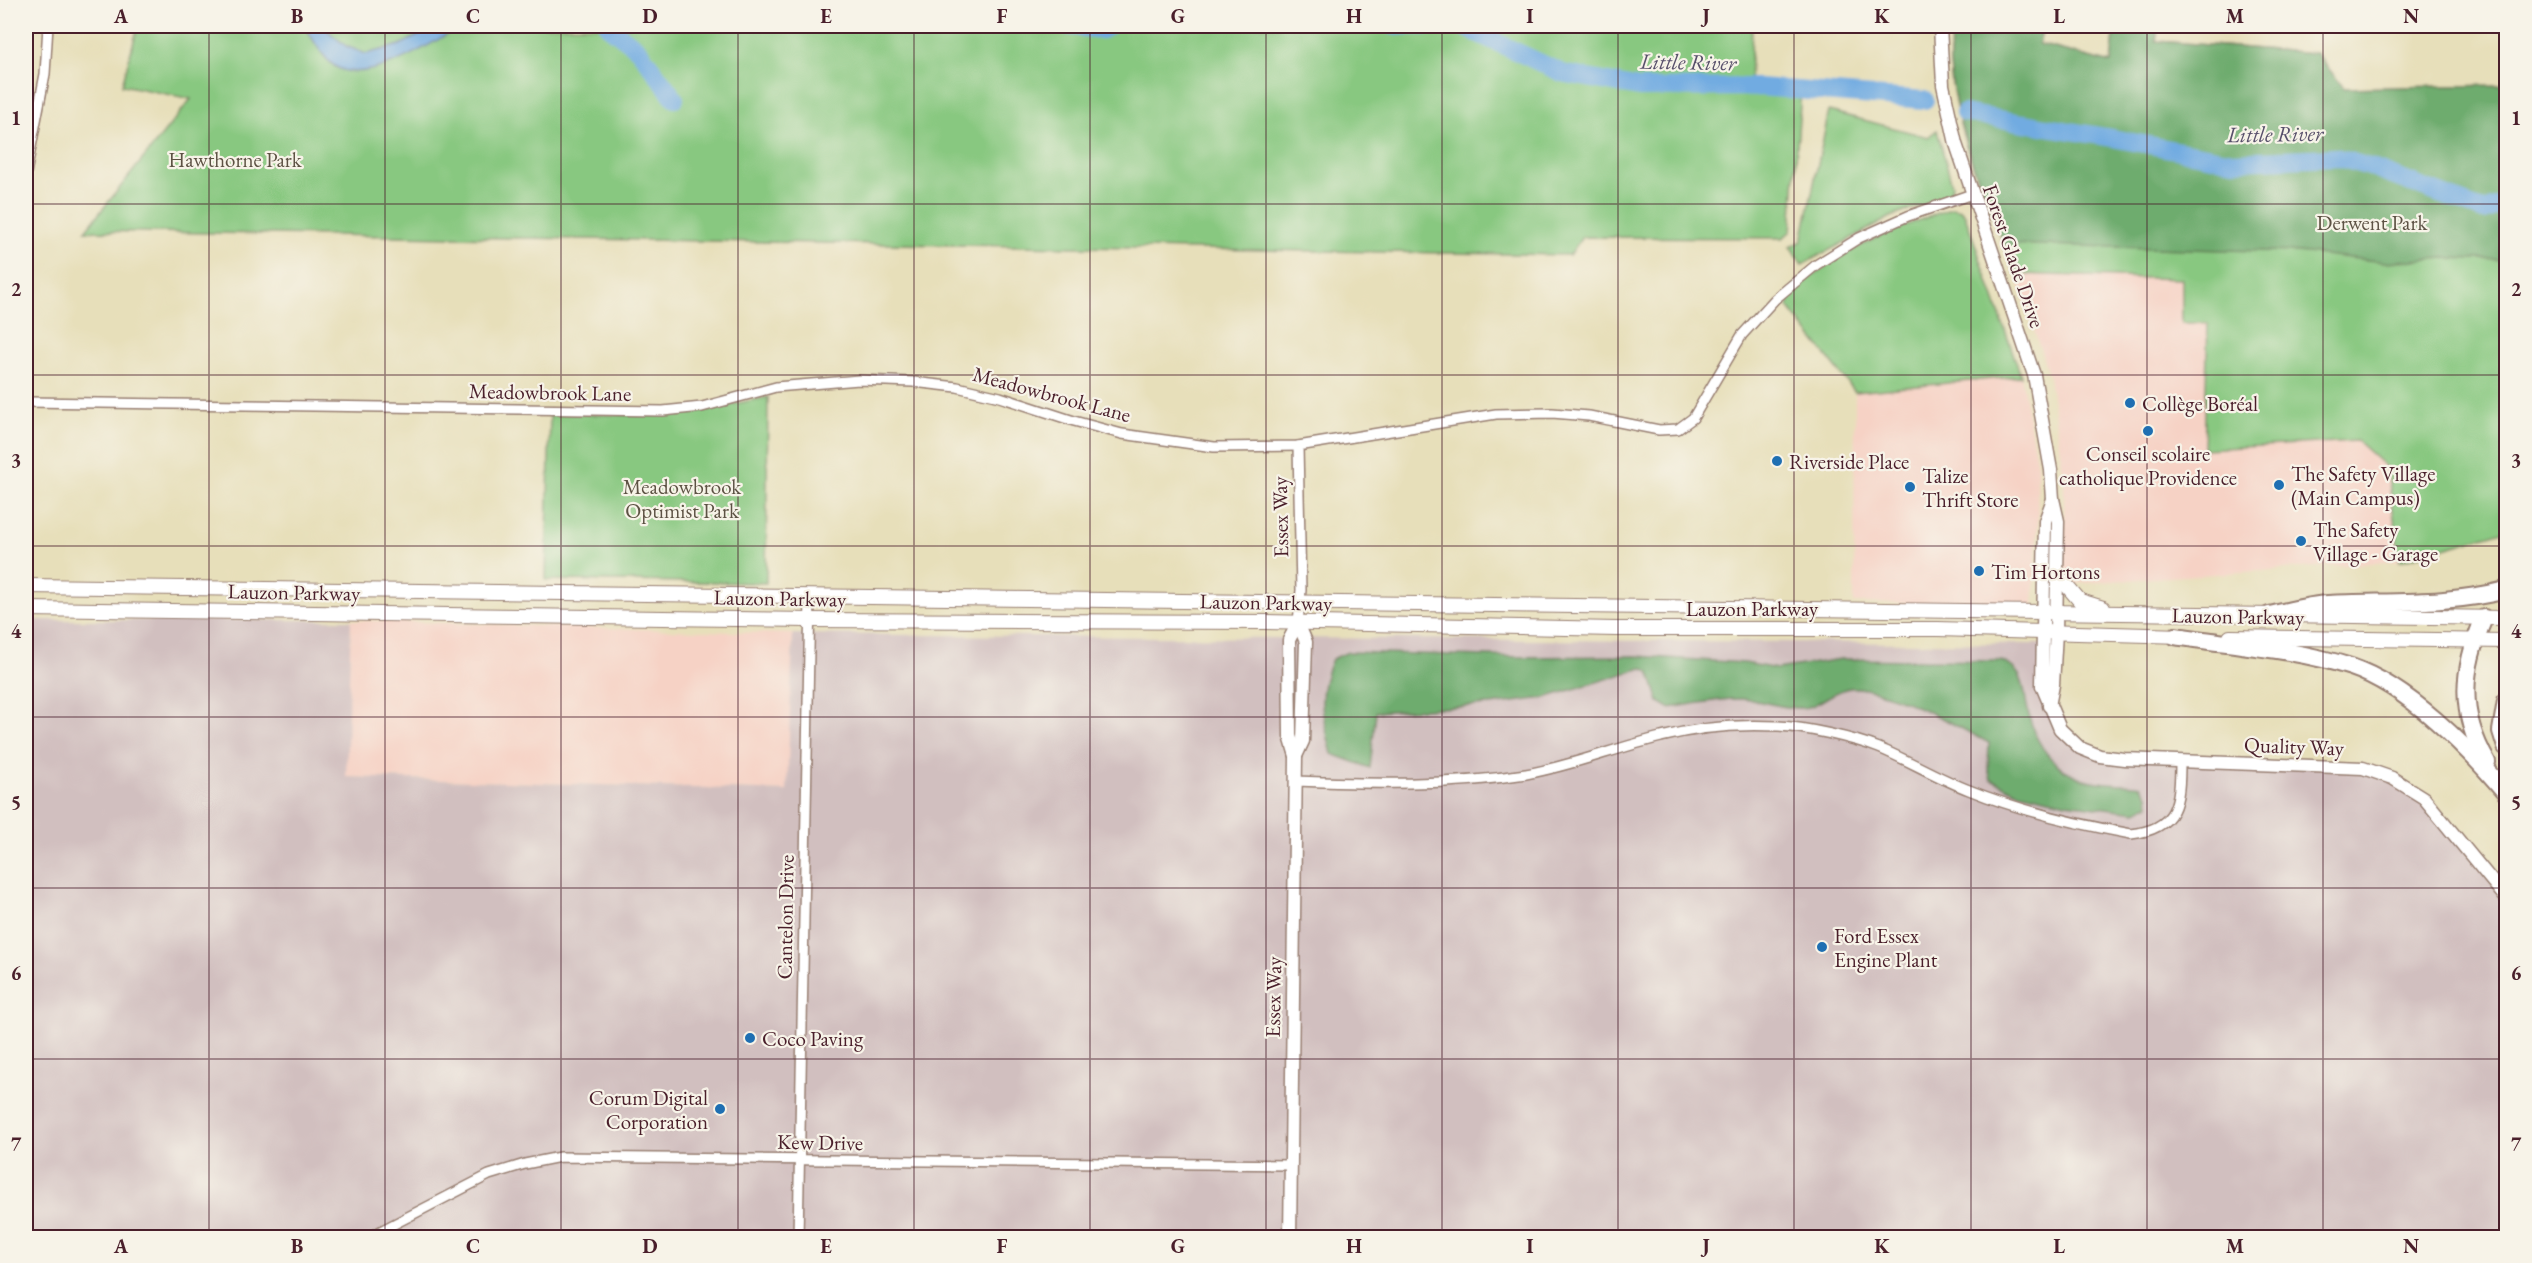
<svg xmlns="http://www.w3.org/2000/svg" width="2532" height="1263" viewBox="0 0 2532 1263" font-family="'EB Garamond',serif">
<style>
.built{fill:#f6d2c5}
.industrial{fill:#d1bfbf}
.green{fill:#88c880;stroke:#697456;stroke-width:1.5}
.forest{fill:#6eac6e;stroke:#5c664c;stroke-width:1.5}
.water{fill:#71abe1;stroke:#5e6586;stroke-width:1.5}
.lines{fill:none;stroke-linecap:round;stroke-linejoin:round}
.river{stroke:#71abe1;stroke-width:18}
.minor-casing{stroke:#987f72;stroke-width:12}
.tertiary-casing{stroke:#987f72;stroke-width:15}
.secondary-casing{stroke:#987f72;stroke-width:16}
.motorway-casing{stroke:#987f72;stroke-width:20}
.minor{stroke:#fff;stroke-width:9}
.tertiary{stroke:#fff;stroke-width:12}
.secondary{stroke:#fff;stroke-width:14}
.motorway{stroke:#fff;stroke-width:16}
.grid{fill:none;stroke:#4a1f2b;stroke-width:1.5;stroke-opacity:0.55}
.poi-dot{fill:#1f6fb2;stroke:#f7f3e8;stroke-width:2}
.labels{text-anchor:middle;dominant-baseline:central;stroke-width:4.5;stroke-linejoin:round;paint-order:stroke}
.park-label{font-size:21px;fill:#5d5244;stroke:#f7f3e8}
.street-label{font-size:21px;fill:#4a1f2b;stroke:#f7f3e8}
.poi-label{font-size:21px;fill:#4a1f2b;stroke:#f7f3e8;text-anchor:start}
.water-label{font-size:22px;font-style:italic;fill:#58506b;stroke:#f7f3e8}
.neatline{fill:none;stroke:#4a1f2b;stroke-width:2}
.grid-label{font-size:20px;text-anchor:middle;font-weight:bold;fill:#4a1f2b}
</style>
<rect width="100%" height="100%" fill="#f7f3e8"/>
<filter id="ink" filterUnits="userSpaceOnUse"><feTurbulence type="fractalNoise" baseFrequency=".0167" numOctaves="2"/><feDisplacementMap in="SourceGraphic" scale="12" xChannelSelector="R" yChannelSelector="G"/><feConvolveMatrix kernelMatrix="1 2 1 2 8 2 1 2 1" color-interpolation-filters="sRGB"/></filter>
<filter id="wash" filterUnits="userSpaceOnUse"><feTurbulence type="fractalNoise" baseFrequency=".008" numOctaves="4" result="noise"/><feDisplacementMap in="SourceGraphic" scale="24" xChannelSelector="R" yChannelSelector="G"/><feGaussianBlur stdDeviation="1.35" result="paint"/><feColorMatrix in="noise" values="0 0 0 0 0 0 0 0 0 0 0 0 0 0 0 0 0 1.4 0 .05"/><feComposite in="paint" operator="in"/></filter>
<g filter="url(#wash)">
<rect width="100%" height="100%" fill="#e7dfba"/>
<g class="built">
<polygon points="2016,274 2251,279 2205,449 2357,441 2387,468 2400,561 2071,584 2065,572 2064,478 2049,376"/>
<polygon points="2021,376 2037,465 2038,523 2033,605 1854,603 1855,392"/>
<polygon points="351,620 793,634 788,791 345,777"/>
</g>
<polygon class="industrial" points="26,620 351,620 346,777 787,791 793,634 2043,644 2060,729 2100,756 2363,768 2424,798 2506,898 2506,1237 26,1238"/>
<g class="green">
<polygon points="138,26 1752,26 1750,87 1801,91 1791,231 1783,238 1582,237 1570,255 85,231 191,99 122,85"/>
<path d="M1952,26H2043L2039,44L2111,63L2115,26H2158L2156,41L2316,53L2344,88L2506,85V530L2400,561L2387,468L2357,441L2204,449L2208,323H2182V279L2016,274C1990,206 1954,136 1950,62C1950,50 1951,38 1952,26Z"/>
<polygon points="1829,111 1928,137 1937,130 1952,185 1950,195 1891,217 1802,265 1790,247 1802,241"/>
<path d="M1953,208L1961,210L1965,215L2021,376L1855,392L1788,307L1791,292C1844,249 1889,230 1953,208Z"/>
<polygon points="768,397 766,583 546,580 550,414 664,415 699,411"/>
</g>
<g class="forest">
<path d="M1952,26H2043L2039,44L2111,63L2115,26H2158L2156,41L2316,53L2344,88L2506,85V260L2445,258L2385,262L2298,252L2004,244C1981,186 1954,126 1950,63C1950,50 1951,38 1952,26Z"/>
<path d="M1348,652L1522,657L1636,656L1745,663L1777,669L1841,659L2001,661C2009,665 2014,667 2019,675C2024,683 2025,696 2027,706C2032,735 2046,762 2074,775C2095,786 2119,782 2142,786L2148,795L2149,804L2136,812L2066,803L2015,791L1991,779L1988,769L1989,743C1959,727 1883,685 1850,688C1832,690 1819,708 1800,708C1780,708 1761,700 1741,699C1717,698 1693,705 1669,708L1659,702L1649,671L1642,668L1545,698L1490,705L1376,712L1370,768L1332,754C1323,717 1315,697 1332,659Z"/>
</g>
<path class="water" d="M305,26H322L346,46L366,54L400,45L437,26H461C434,42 368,86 336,67C323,59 312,38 305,26Z"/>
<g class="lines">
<g class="river">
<polyline points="608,26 638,49 675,99"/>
<polyline points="1068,26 1102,30 1109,26"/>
<polyline points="1393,26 1434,26"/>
<polyline points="1462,26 1562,73 1639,88 1759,87 1925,100"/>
<polyline points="1964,113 2112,138 2233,161 2336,157 2369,167 2484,211 2506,203"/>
</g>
</g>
</g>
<g filter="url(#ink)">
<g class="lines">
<g class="minor-casing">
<g id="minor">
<polyline points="26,173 45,74 48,26"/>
<polyline points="26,402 663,411 702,407 776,387 859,380 913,382 957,387 1000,397 1074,421 1122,434 1214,447 1298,446 1496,414 1552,413 1589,416 1659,430 1678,429 1693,418 1742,335 1775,299 1816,265 1859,238 1908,216 1972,194"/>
<polyline points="1298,446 1301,590 1298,623"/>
<path d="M1295,781C1372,784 1449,786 1526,774C1572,766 1615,748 1661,737C1698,727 1739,724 1778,726C1805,727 1854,738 1879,748C1910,761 1938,778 1969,790C2021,811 2076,824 2131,834C2178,829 2180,802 2180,761"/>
<polyline points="367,1238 489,1175 525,1164 560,1157 1291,1165"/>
<polyline points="798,1238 810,597"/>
</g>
</g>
<g class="tertiary-casing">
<g id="tertiary">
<polyline points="1940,26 1943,85 1956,144 2034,375 2051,470 2053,499 2058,521 2056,632 2053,685 2049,706"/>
<polyline points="2053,499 2045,521 2042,686 2060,729 2080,748 2100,756 2124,759 2363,768 2392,778 2424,798 2506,898"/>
<polyline points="1296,756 1303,741 1306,642 1298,623"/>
<polyline points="1290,1238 1296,756 1290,736 1289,640 1298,623"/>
</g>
</g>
<g class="secondary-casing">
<g id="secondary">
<polyline points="2057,574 2080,601 2103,608"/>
<polyline points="26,586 2506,618"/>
<polyline points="26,609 809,620 1265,622 1616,629 1938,629 2183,636"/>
<polyline points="2230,637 2506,641"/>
</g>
</g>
<g class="motorway-casing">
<g id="motorway">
<path d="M2269,615C2288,611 2309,605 2328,604C2388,601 2448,605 2506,590"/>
<path d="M2484,618C2462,669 2458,712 2487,762"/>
<path d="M2175,636C2233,645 2295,649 2351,667C2408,686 2469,749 2506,793"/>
<polyline points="2506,701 2501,731 2506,747"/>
</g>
</g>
<use href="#minor" class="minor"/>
<use href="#tertiary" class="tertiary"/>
<use href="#secondary" class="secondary"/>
<use href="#motorway" class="motorway"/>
</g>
</g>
<path class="grid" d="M209,26V1238M385,26V1238M561,26V1238M738,26V1238M914,26V1238M1090,26V1238M1266,26V1238M1442,26V1238M1618,26V1238M1794,26V1238M1971,26V1238M2147,26V1238M2323,26V1238M26,204H2506M26,375H2506M26,546H2506M26,717H2506M26,888H2506M26,1059H2506"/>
<g class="poi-dot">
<circle cx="2130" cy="403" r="6"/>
<circle cx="2148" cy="431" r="6"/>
<circle cx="1777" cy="461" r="6"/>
<circle cx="2279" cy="485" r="6"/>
<circle cx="1910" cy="487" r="6"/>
<circle cx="2301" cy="541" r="6"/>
<circle cx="1979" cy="571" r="6"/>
<circle cx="1822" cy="947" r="6"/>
<circle cx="750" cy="1038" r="6"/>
<circle cx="720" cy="1109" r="6"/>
</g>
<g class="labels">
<g class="park-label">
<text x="235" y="159">Hawthorne Park</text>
<text x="2372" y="222">Derwent Park</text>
<text x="682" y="486">Meadowbrook<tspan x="682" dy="24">Optimist Park</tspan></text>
</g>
<g class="street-label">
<text transform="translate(2014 256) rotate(71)">Forest Glade Drive</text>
<text transform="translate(550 392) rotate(1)">Meadowbrook Lane</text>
<text transform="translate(1052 394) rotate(15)">Meadowbrook Lane</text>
<text transform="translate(1280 517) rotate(-91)">Essex Way</text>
<text transform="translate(294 592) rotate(1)">Lauzon Parkway</text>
<text transform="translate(780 598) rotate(1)">Lauzon Parkway</text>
<text transform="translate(1266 602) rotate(1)">Lauzon Parkway</text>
<text x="1752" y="608">Lauzon Parkway</text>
<text transform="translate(2238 616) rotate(1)">Lauzon Parkway</text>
<text transform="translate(2294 746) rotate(2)">Quality Way</text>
<text transform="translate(785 917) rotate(-89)">Cantelon Drive</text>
<text transform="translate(1273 997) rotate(-89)">Essex Way</text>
<text transform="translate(820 1142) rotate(1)">Kew Drive</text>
</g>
<g class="poi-label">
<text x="2142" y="403">Collège Boréal</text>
<text x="2148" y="453" text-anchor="middle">Conseil scolaire<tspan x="2148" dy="24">catholique Providence</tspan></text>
<text x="1789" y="461">Riverside Place</text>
<text x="2291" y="473">The Safety Village<tspan x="2291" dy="24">(Main Campus)</tspan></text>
<text x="1922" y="475">Talize<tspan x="1922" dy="24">Thrift Store</tspan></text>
<text x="2313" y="529">The Safety<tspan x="2313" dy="24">Village - Garage</tspan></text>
<text x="1991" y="571">Tim Hortons</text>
<text x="1834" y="935">Ford Essex<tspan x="1834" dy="24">Engine Plant</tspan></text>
<text x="762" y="1038">Coco Paving</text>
<text x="708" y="1097" text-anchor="end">Corum Digital<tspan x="708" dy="24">Corporation</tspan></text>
</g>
<g class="water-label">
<text transform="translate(1688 62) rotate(1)">Little River</text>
<text transform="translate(2275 134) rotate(-1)">Little River</text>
</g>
</g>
<rect width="2532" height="1263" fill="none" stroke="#f7f3e8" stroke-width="66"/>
<rect x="33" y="33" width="2466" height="1197" class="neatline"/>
<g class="grid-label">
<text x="121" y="23">A</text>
<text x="297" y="23">B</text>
<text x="473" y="23">C</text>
<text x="650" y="23">D</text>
<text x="826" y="23">E</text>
<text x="1002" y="23">F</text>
<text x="1178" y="23">G</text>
<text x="1354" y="23">H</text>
<text x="1530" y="23">I</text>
<text x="1706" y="23">J</text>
<text x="1882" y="23">K</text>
<text x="2059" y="23">L</text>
<text x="2235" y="23">M</text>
<text x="2411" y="23">N</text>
<text x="16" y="125">1</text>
<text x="2516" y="125">1</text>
<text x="16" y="296">2</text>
<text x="2516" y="296">2</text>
<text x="16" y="467">3</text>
<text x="2516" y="467">3</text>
<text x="16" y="638">4</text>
<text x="2516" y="638">4</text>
<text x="16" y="809">5</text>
<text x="2516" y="809">5</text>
<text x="16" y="980">6</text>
<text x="2516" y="980">6</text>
<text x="16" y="1151">7</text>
<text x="2516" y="1151">7</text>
<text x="121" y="1253">A</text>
<text x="297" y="1253">B</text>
<text x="473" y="1253">C</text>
<text x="650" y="1253">D</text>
<text x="826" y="1253">E</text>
<text x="1002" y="1253">F</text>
<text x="1178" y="1253">G</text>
<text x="1354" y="1253">H</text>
<text x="1530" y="1253">I</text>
<text x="1706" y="1253">J</text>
<text x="1882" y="1253">K</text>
<text x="2059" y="1253">L</text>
<text x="2235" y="1253">M</text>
<text x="2411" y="1253">N</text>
</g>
</svg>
